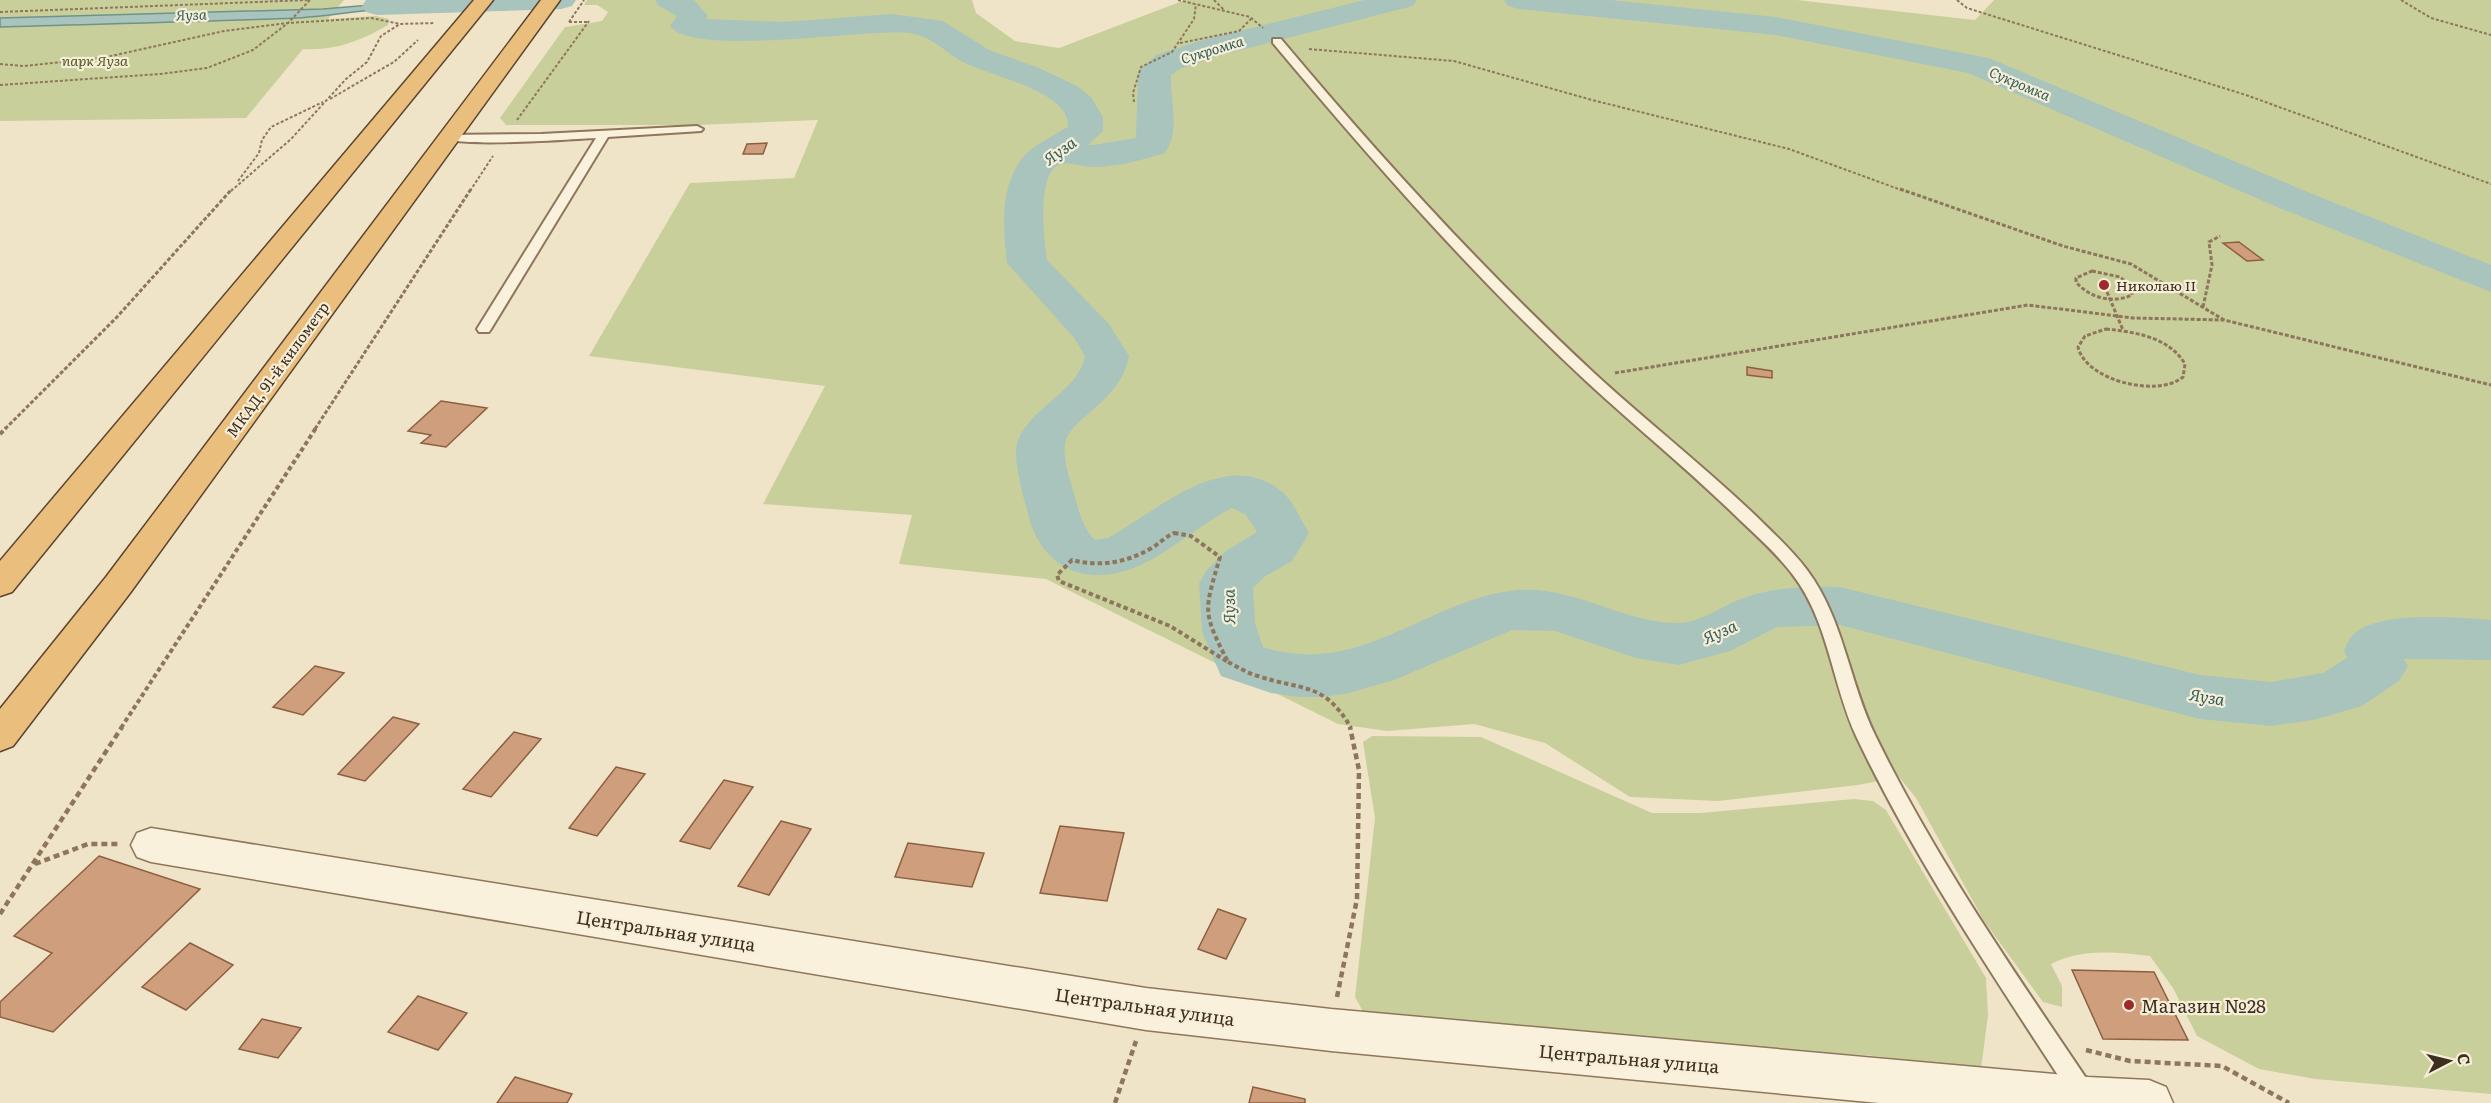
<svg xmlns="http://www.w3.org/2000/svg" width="2491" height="1103" viewBox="0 0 2491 1103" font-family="Literata,serif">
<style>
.green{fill:#c9cf9b}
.water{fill:#a9c4bc;stroke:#6f938a;stroke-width:1.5}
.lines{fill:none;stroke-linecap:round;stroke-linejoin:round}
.river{fill:#a9c4bc;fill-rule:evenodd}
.building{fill:#cf9f7d;stroke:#8d5f41;stroke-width:1.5}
.service-casing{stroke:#8d765c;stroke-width:4}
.minor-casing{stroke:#8d765c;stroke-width:3}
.trunk-casing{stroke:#5b4430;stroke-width:3}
.path-far3{stroke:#8d765c;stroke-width:2;stroke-dasharray:3 2;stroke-linecap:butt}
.path-far2{stroke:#8d765c;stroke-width:3;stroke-dasharray:4 2;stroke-linecap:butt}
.path-far1{stroke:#8d765c;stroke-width:4;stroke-dasharray:4.5 3;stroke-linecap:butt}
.path{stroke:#8d765c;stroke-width:4.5;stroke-dasharray:6 4;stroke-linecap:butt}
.service{fill:#faf1dc;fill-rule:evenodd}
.minor{fill:#faf1dc;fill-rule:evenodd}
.trunk{fill:#eabe7c;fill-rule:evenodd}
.poi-dot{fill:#9e2a2b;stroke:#f7eed8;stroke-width:2}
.labels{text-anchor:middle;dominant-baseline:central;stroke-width:4.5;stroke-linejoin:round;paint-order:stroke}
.far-water-label{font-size:14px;font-style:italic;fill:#2f5d5a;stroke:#f7eed8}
.far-park-label{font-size:14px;font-style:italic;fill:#4d5a26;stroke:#f7eed8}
.far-poi-label{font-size:14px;fill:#3d2e20;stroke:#f7eed8;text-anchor:start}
.street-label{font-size:15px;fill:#3d2e20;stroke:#f7eed8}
.water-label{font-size:16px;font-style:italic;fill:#2f5d5a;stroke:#f7eed8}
.near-street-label{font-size:18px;fill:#3d2e20;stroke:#f7eed8}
.near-poi-label{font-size:18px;fill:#3d2e20;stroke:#f7eed8;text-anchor:start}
</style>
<rect width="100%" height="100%" fill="#f0e4c8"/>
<g class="green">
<path d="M0,0H344L328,19L376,16L389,19L388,25C361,41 335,51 303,49L246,118L0,121Z"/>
<path d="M587,0H972L976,13L1015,41L1059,48L1185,0H1797L1975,20L1994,0H2491V1094L2315,1079L2259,1069L2197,1036L2173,988L2150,956C2116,952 2082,948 2051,964L2062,986V1007L2043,1002L1984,921L1916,798L1899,777L1858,785L1718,801L1630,797L1545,743L1474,724L1387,731L1338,724L1046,579L899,564L912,515L763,504L825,386L589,356L690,183L794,178L818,120L697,125H506L500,118L565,27L602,21L608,12L597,5H584Z"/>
<polygon points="1372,736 1481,737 1652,813 1700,813 1854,799 1873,801 1886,810 1986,978 1988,1015 1981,1069 1866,1055 1725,1051 1365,1015 1355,997 1375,818 1363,742"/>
</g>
<path class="water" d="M418,1H450L443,8C394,3 346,15 297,18C198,22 99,24 0,27V18L323,9Z"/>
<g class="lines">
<g class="river">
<polygon points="366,0 576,0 572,6 561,9 377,15 366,12 362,6"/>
<path d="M655,0H694L708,16L706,19L783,22L892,14L943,21L989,50L1039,68L1077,86L1091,97L1103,117V131L1088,145H1094L1136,138L1138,72L1156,55L1199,41L1365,0H1417L1413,6L1221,55L1180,69L1171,75C1170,102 1181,129 1165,153C1142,160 1117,167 1093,167C1084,167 1069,162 1061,164C1036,170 1044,242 1047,260L1109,324L1129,356C1121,402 1070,417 1065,444C1063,460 1070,479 1074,494C1079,511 1082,527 1095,540L1108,538C1157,511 1225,446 1281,491C1293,500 1301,520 1309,533L1292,561L1264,577L1253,588L1255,623L1263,647C1358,678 1423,603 1510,591C1570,582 1620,623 1678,623C1701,623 1721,606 1741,599C1774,587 1805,586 1840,587L2200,675L2271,682L2323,673L2347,658L2344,650C2347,645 2349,638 2354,634C2381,610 2456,618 2491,620V660L2404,659L2408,666L2399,681L2362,706L2313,720L2271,726L2200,719L1840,625L1777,627L1730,651L1679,665L1636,658L1555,631L1512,630L1394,680L1349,693L1324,697H1298L1271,693L1221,676L1202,632L1199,583L1207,570L1226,551L1257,532L1246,515L1232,508C1184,532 1136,589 1077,572C1053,565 1037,544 1030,521C1025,502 1011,458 1018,440C1033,405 1077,393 1085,356L1075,339L1007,263C1003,228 999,184 1025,155C1036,144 1054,135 1068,127C1071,92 991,76 965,63C945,53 933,36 909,33C866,28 693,58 670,26L677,16L659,6Z"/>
<polygon points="1504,0 1610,0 1776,17 1989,58 2305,191 2491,265 2491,292 2277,207 1968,73 1776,35 1519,9 1508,6"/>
</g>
</g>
<g class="building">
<polygon points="767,143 763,154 743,154 747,144"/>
<polygon points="2239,242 2263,260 2247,261 2223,243"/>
<polygon points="1747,367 1772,371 1772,378 1747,375"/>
<polygon points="441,401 487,408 446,447 421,443 431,435 408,431"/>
<polygon points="315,666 344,673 303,715 273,707"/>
<polygon points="393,717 419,724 365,781 338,774"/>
<polygon points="514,732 541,739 491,797 463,789"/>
<polygon points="616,767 645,774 597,836 569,828"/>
<polygon points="724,780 753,787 710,849 680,841"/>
<polygon points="781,821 811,829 769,895 738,886"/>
<polygon points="1060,826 1124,833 1107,901 1040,893"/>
<polygon points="908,843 984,853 972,887 895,877"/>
<polygon points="99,856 200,889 53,1032 0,1017 0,1002 52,953 14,936"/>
<polygon points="1218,909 1246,919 1226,959 1198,949"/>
<polygon points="190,943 233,965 186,1010 142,987"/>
<polygon points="2072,970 2154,972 2188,1040 2103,1039"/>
<polygon points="418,996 467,1013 438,1050 388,1032"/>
<polygon points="262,1019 301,1028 278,1058 239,1049"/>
<polygon points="515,1077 572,1094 567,1103 497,1103"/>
<polygon points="1253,1087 1305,1099 1305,1103 1249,1103"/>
</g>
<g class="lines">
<g class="service-casing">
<g id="service">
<path d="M1273,39H1281C1379,156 1482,269 1594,373C1647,422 1704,466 1756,516C1773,533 1792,550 1807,570C1844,619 1849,683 1876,737C1936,860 2016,974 2092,1087L2096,1095L2092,1103H2076C1999,984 1918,866 1857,738C1832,685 1829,622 1793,575C1778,555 1759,538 1741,521C1691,472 1637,428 1586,381C1473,276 1372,161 1273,43Z"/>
<path d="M697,126L703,129L701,131L608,137L491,329L489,332H479L477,329L596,138C572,139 455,148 442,137L444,135L541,134Z"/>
</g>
</g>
<g class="minor-casing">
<polygon id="minor" points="151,828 1146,988 1331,1009 2088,1077 2149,1080 2166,1087 2173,1103 1879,1103 1331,1051 1146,1030 151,862 137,857 131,845 137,833"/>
</g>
<g class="trunk-casing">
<g id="trunk">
<polygon points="474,0 493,0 12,592 0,596 0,561"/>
<polygon points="541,0 560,0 130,593 13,746 0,751 0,709 106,577"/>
</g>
</g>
<g class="path-far3">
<polyline points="1178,0 1250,17 1263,28"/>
<polyline points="1214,0 1224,10"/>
<polyline points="1957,0 1967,8 2246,95 2491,184"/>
<polyline points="2401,0 2431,18 2491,35"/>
<polyline points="0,12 308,0"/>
<polyline points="569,22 584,0"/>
<polyline points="569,22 589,22"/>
<polyline points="1180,43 1239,31 1251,19"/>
<polyline points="1309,49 1454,61 1592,100 1789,149 1904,191"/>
<polyline points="0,64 24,66 102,58 224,31 288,23 371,18 400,24 435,23"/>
<polyline points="0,85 160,74 207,68 253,50 288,23 310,0"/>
<polyline points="330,99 394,62 418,40"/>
<polyline points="1134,102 1133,93 1141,67 1172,52 1194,19 1196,4"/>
<polyline points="517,120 589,21"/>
<polyline points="238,181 259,153 262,140 271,127 323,102"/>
<polyline points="231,191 291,139 346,79 367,62 381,36 400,24"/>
<polyline points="470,191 493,156"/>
</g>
<g class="path-far2">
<polyline points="1900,189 2063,246 2131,264 2224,320"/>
<path d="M2092,271L2120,277L2132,287V295C2112,304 2090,298 2076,282V278Z"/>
<polyline points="2107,292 2123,330"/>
<polyline points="2203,307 2212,265 2209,242 2220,236"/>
<path d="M2106,329C2135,332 2169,337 2185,364L2183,377C2158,398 2086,381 2078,347L2085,336Z"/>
<polyline points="1615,373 2028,305 2133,318 2224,320 2491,385"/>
<polyline points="5,429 117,317 232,189"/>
<polyline points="315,429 471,189"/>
</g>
<g class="path-far1">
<polyline points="0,434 6,428"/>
<path d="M1174,533L1191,536L1220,557C1204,612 1202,611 1228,662L1170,626L1059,581L1057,575L1072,560C1099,567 1125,563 1150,549C1159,544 1165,537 1174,533Z"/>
<path d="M1228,662C1238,667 1247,673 1258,676C1302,691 1324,681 1351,728"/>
<polyline points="121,728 316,428"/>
</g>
<g class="path">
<polyline points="35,864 88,844 120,844"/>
<polyline points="0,914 122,727"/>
<polyline points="1337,997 1357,899 1359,770 1350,727"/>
<polyline points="2086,1050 2130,1061 2222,1066 2289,1103"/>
<polyline points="1115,1103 1136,1041"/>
</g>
<use href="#service" class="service"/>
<use href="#minor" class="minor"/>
<use href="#trunk" class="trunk"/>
</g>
<g class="poi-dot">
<circle cx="2104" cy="285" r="6"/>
<circle cx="2129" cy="1005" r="6"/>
</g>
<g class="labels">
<g class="far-water-label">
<text transform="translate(191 14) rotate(-2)">Яуза</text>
<text transform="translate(1212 49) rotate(-17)">Сукромка</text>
<text transform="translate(2020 83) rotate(23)">Сукромка</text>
</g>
<g class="far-park-label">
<text x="95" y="60">парк Яуза</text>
</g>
<g class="far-poi-label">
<text x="2116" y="285">Николаю II</text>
</g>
<g class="street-label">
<text transform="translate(277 369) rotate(-54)">МКАД, 91-й километр</text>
</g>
<g class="water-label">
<text transform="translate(1059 150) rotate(-36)">Яуза</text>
<text transform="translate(1228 607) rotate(-91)">Яуза</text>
<text transform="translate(1719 631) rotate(-24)">Яуза</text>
<text transform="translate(2207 696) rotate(9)">Яуза</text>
</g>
<g class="near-street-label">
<text transform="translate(666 930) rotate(9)">Центральная улица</text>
<text transform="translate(1145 1006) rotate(8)">Центральная улица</text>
<text transform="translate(1629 1058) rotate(5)">Центральная улица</text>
</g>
<g class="near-poi-label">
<text x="2141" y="1005">Магазин №28</text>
</g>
</g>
<g transform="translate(2449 1061) rotate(83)" stroke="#f7eed8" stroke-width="4.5" paint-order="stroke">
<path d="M0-4.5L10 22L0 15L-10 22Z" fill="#3d2e20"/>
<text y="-9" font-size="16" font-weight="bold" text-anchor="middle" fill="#3d2e20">С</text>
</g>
</svg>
